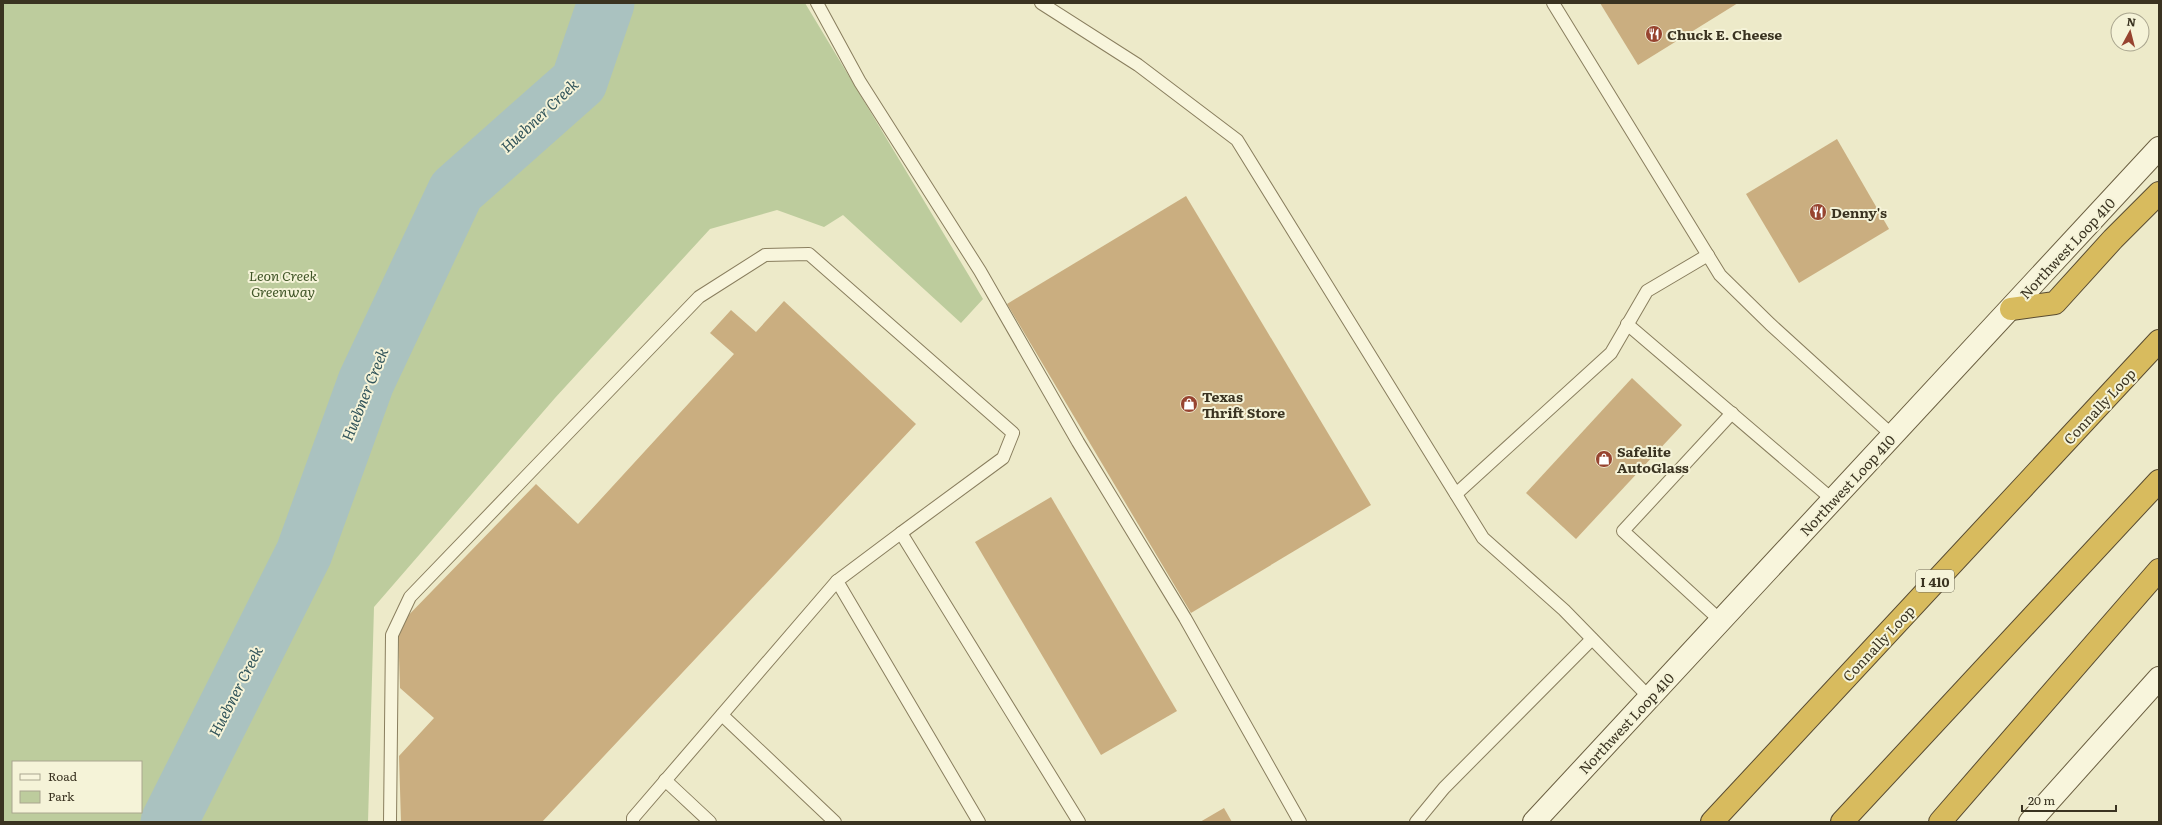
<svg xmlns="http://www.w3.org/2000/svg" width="2162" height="825" viewBox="0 0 2162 825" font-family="Literata,serif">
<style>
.green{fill:#bdcc9d;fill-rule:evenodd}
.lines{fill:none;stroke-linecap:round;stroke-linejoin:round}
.river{stroke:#aac2c0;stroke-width:57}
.building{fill:#caae80}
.lane-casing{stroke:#897e5e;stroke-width:14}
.secondary-casing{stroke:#6b5f41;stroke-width:24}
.highway-casing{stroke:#584b32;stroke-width:24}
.lane{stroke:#f8f5dc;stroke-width:12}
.secondary{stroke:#f8f5dc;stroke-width:22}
.highway{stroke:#d8bb5e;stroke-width:22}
.labels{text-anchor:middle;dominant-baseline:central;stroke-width:4;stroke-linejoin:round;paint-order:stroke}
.shield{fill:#f5f3d8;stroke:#726d58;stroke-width:1}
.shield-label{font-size:13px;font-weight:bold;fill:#3a3321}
.poi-label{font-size:14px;font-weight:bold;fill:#3a3321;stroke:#f5f3d8;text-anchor:start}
.street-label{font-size:14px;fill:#3a3321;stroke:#f5f3d8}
.park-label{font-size:14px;font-style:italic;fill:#415628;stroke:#f5f3d8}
.water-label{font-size:15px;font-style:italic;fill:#31545a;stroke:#f5f3d8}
</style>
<rect width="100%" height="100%" fill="#edeac9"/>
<path class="green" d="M3,3H805L983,299L961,323L843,215L824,227L777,210L710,229L555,398L374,607L368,822H3ZM13,762H141V812H13Z"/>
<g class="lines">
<polyline class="river" points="169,822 304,553 366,382 456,191 579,82 606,3"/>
</g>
<g class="building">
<polygon points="1600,3 1738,3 1638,65"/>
<polygon points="1837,139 1889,229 1799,283 1746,194"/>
<polygon points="1186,196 1371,505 1191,613 1007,304"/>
<polygon points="784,301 916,424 542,822 401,822 399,756 434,718 400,688 398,626 536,484 578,524 734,354 710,333 731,310 756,332"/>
<polygon points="1632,378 1682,425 1576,539 1526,493"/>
<polygon points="1051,497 1177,711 1101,755 975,542"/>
<polygon points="1224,808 1232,822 1200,822"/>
</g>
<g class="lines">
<g class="lane-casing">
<g id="lane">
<polyline points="817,3 860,82 980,271 1078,442 1185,618 1300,822"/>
<polyline points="1041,3 1138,65 1237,140 1483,538 1564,610 1649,697"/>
<polyline points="1553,3 1720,275 1770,324 1892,435"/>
<polyline points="1627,324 1833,500"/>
<polyline points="1456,494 1611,353 1647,291 1708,255"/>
<polyline points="1721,621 1623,531 1732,413"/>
<polyline points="722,715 835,822"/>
<polyline points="665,780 710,822"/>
<polyline points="390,822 392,635 410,597 699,297 765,255 809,254 1013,433 1003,458 901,533"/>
<polyline points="633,822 633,818 837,581"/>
<polyline points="979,822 837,581 901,533 1079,822"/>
<polyline points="1416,822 1444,788 1592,639"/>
</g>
</g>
<g class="secondary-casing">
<g id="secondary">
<polyline points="1534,822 2159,148"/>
<polyline points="2030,822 2159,678"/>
</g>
</g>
<g class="highway-casing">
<g id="highway">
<polyline points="2011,309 2055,303 2113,239 2159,193"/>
<polyline points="1712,822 2159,341"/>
<polyline points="1842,822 2159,481"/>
<polyline points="1940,822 2159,570"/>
</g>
</g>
<use href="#lane" class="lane"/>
<use href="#secondary" class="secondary"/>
<use href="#highway" class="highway"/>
</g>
<defs>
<g id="restaurant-disc" transform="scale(0.9)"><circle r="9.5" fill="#974430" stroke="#f5f3d8"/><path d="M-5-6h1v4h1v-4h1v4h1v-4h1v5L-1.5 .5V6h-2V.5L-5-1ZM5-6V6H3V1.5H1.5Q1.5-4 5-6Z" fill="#fff"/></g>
<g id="shop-disc" transform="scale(0.9)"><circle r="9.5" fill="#974430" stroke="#f5f3d8"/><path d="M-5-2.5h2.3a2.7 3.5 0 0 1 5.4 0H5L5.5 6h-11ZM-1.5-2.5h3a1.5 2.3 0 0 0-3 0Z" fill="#fff"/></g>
</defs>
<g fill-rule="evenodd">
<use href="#restaurant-disc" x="1654" y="34"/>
<use href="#restaurant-disc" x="1818" y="212"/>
<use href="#shop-disc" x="1189" y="404"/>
<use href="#shop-disc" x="1604" y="459"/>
</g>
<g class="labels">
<rect class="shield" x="1916" y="570" width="38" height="22" rx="3"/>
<g class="shield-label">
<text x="1935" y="581">I 410</text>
</g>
<g class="poi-label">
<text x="1667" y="34">Chuck E. Cheese</text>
<text x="1831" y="212">Denny's</text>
<text x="1202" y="396">Texas<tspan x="1202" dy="16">Thrift Store</tspan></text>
<text x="1617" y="451">Safelite<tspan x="1617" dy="16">AutoGlass</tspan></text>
</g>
<g class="street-label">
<text transform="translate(2067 248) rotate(-47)">Northwest Loop 410</text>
<text transform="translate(2099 406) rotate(-47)">Connally Loop</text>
<text transform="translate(1847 485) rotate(-47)">Northwest Loop 410</text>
<text transform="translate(1878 643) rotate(-47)">Connally Loop</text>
<text transform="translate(1626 723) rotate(-47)">Northwest Loop 410</text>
</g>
<g class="park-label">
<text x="283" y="275">Leon Creek<tspan x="283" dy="16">Greenway</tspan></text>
</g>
<g class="water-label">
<text transform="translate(539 115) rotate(-43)">Huebner Creek</text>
<text transform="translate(364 394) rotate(-68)">Huebner Creek</text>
<text transform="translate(235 691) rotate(-63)">Huebner Creek</text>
</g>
</g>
<rect width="2162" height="825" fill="none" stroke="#3a3321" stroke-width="8"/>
<rect x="12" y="761" width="130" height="52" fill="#f5f3d8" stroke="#aaa68f"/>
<rect x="20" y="774" width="20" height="6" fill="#f8f5dc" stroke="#aaa68f"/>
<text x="48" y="781" font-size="12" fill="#3a3321">Road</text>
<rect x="20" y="791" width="20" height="12" fill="#bdcc9d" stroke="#aaa68f"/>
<text x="48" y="801" font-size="12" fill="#3a3321">Park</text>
<g transform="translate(2130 32) rotate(7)"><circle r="19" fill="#f5f3d8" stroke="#aaa68f"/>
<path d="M0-3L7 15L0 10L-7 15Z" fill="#974430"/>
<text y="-6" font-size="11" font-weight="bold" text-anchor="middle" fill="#3a3321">N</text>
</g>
<path d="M2022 805v6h94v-6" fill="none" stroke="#3a3321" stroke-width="2"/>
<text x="2028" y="805" font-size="12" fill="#3a3321" stroke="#f5f3d8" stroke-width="3" paint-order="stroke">20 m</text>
</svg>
